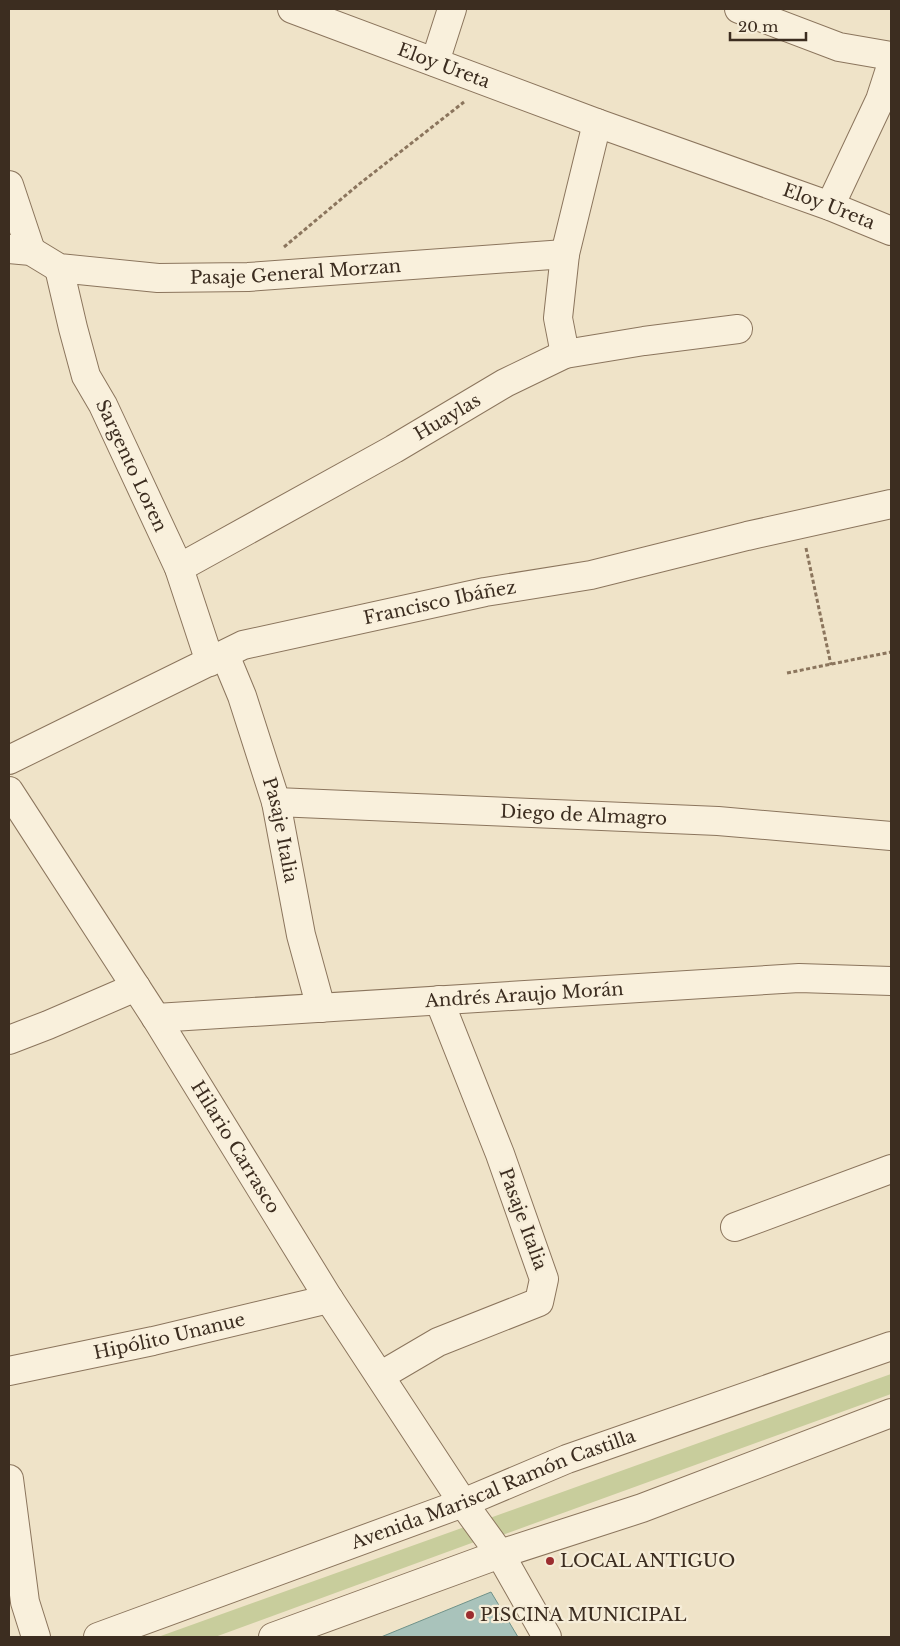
<svg xmlns="http://www.w3.org/2000/svg" width="900" height="1646" viewBox="0 0 900 1646" font-family="'Libre Baskerville',serif">
<style>
.green{fill:#c8cd9c}
.water{fill:#a9c3bb;stroke:#709289}
.lines{fill:none;stroke-linecap:round;stroke-linejoin:round}
.minor-casing{stroke:#8b755d;stroke-width:30}
.path{stroke:#8b755d;stroke-width:3;stroke-dasharray:4 2.5;stroke-linecap:butt}
.minor{stroke:#f9f0dc;stroke-width:28}
.poi-dot{fill:#9b2d2f;stroke:#f6edd8;stroke-width:2}
.labels{text-anchor:middle;dominant-baseline:central;stroke-width:4.5;stroke-linejoin:round;paint-order:stroke}
.street-label{font-size:18px;fill:#3c2d20;stroke:#f6edd8}
.poi-label{font-size:18px;fill:#3c2d20;stroke:#f6edd8;text-anchor:start}
</style>
<rect width="100%" height="100%" fill="#efe3c8"/>
<polygon class="green" points="891,1374 891,1394 494,1538 488,1537 215,1637 158,1637"/>
<polygon class="water" points="491,1592 518,1637 381,1637"/>
<g class="lines">
<g class="minor-casing">
<g id="minor">
<path id="s1" d="M292,9L597,123L830,206L891,231"/>
<polyline points="739,9 839,47 891,56"/>
<polyline points="435,62 452,9"/>
<polyline points="9,185 31,251"/>
<polyline points="830,206 880,100 891,66"/>
<path id="s2" d="M9,249L31,251L59,268L158,278L248,277L565,254"/>
<path id="s3" d="M59,268L73,328L86,376L103,405L179,568L210,662"/>
<polyline points="565,354 558,318 565,254 597,123"/>
<path id="s4" d="M179,568L394,449L505,383L565,354L644,341L738,329"/>
<path id="s5" d="M225,655L242,696L276,802L301,935L321,1008"/>
<path id="s6" d="M9,760L243,645L485,592L591,575L747,536L891,504"/>
<path id="s7" d="M9,791L156,1018L329,1299L463,1503L500,1554L547,1637"/>
<path id="s8" d="M276,802L718,821L891,836"/>
<path id="s9" d="M156,1018L799,978L891,981"/>
<polyline points="9,1040 48,1025 136,987"/>
<polyline points="735,1227 891,1169"/>
<path id="s10" d="M9,1371L153,1341L329,1299"/>
<polyline points="380,1376 438,1342 539,1302 544,1279 500,1154 439,1000"/>
<polyline points="9,1479 25,1602 36,1637"/>
<path id="s11" d="M98,1637L463,1503L567,1459L891,1346"/>
<polyline points="273,1637 500,1554 642,1508 891,1413"/>
</g>
</g>
<g class="path">
<polyline points="284,247 358,185 464,102"/>
<polyline points="806,548 831,665"/>
<polyline points="787,673 891,652"/>
</g>
<use href="#minor" class="minor"/>
</g>
<g class="poi-dot">
<circle cx="550" cy="1561" r="5"/>
<circle cx="470" cy="1615" r="5"/>
</g>
<g class="labels">
<g class="street-label">
<text stroke="none"><textPath href="#s1" startOffset="162">Eloy Ureta</textPath></text>
<text stroke="none"><textPath href="#s1" startOffset="572">Eloy Ureta</textPath></text>
<text stroke="none"><textPath href="#s2" startOffset="292">Pasaje General Morzan</textPath></text>
<text stroke="none"><textPath href="#s4" startOffset="308">Huaylas</textPath></text>
<text stroke="none"><textPath href="#s3" startOffset="212">Sargento Loren</textPath></text>
<text stroke="none"><textPath href="#s6" startOffset="462">Francisco Ibáñez</textPath></text>
<text stroke="none"><textPath href="#s8" startOffset="308">Diego de Almagro</textPath></text>
<text stroke="none"><textPath href="#s5" startOffset="184">Pasaje Italia</textPath></text>
<text stroke="none"><textPath href="#s9" startOffset="369">Andrés Araujo Morán</textPath></text>
<text stroke="none"><textPath href="#s7" startOffset="422">Hilario Carrasco</textPath></text>
<text transform="translate(523 1219) rotate(70)">Pasaje Italia</text>
<text stroke="none"><textPath href="#s10" startOffset="164">Hipólito Unanue</textPath></text>
<text stroke="none"><textPath href="#s11" startOffset="422">Avenida Mariscal Ramón Castilla</textPath></text>
</g>
<g class="poi-label">
<text x="560" y="1561">LOCAL ANTIGUO</text>
<text x="480" y="1615">PISCINA MUNICIPAL</text>
</g>
</g>
<rect width="900" height="1646" fill="none" stroke="#3c2d20" stroke-width="20"/>
<path d="M730 32v8h76v-8" fill="none" stroke="#3c2d20" stroke-width="2.5"/>
<text x="738" y="32" font-size="15" fill="#3c2d20" stroke="#f6edd8" stroke-width="4" paint-order="stroke">20 m</text>
</svg>
